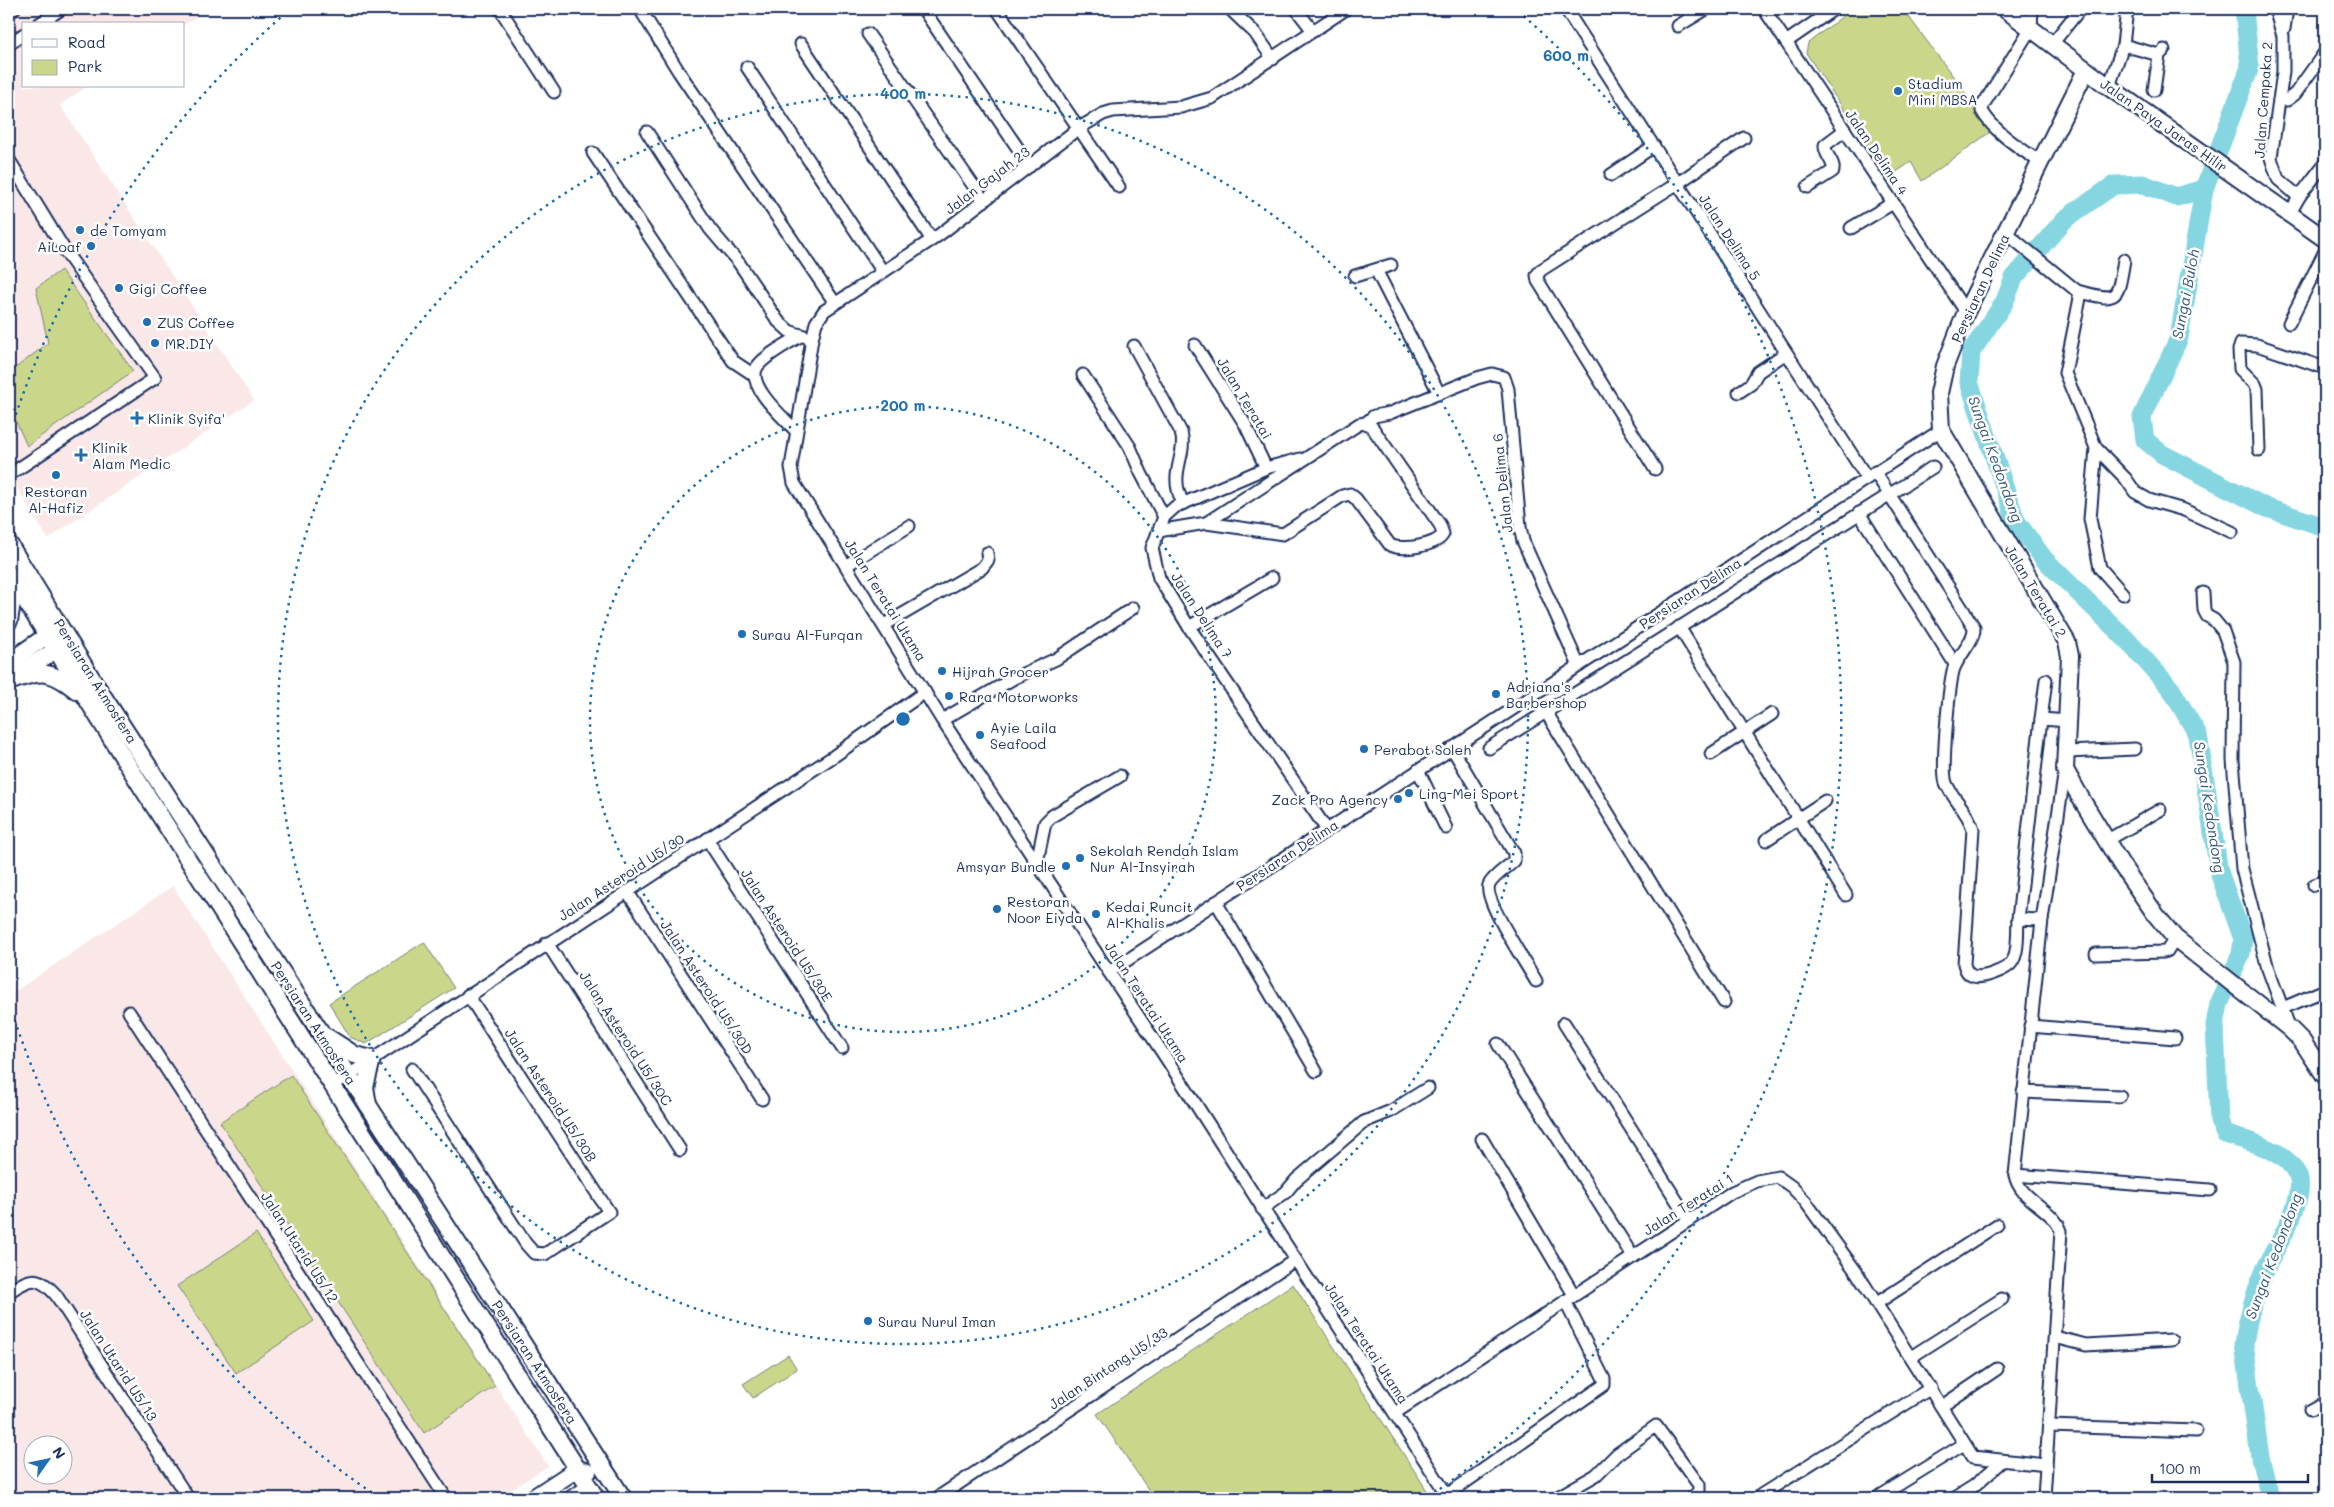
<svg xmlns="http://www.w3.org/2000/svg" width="2334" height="1507" viewBox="0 0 2334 1507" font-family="Mali,sans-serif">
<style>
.built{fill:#fae8e8;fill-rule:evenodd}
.green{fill:#cad78a;stroke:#728374}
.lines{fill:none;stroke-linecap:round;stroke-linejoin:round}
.river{stroke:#86d6e2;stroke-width:19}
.street-casing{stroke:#1b2f5e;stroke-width:15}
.secondary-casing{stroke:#1b2f5e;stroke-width:20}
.street{stroke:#fff;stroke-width:11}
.secondary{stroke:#fff;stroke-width:16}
.ring{fill:none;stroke:#1f6fb2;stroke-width:2.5;stroke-dasharray:2.5 5}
.poi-dot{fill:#1f6fb2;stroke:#fff;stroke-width:2}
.labels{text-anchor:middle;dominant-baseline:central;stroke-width:5;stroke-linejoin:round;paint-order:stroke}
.poi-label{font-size:14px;fill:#1b2f5e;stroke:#fff;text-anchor:start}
.street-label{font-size:14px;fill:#1b2f5e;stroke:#fff}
.water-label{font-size:15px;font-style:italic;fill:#36597f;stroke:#fff}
.centre{fill:#1f6fb2;stroke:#fff;stroke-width:2.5}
.ring-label{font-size:15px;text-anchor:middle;font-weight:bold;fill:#1f6fb2;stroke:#fff;stroke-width:5;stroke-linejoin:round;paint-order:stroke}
</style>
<rect width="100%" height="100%" fill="#fff"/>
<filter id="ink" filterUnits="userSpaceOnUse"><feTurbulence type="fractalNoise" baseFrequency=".02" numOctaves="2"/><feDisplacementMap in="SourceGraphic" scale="10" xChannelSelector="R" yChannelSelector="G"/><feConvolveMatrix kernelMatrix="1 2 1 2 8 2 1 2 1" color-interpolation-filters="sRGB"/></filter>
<g filter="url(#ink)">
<g class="built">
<polygon points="9,9 209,9 184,25 24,24 24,86 88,86 60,105 254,400 48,539 9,474"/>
<path d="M173,886L548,1466L498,1498H9V995ZM32,1444H62V1474H32Z"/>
</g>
<g class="green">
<polygon points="1852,9 1903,9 1993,130 1922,181 1911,162 1889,177 1806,53 1808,43"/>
<polygon points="61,270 133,371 27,446 9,406 9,373 48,343 36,288"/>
<polygon points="424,942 454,988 366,1044 350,1037 329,1003"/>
<polygon points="291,1075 495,1386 424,1433 220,1122"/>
<polygon points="256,1233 314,1321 236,1373 177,1286"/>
<polygon points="1293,1284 1432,1498 1154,1498 1097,1414"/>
<polygon points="788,1355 797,1369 753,1398 743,1384"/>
</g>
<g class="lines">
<g class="river">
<polyline points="2244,9 2250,67 2204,189 2179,338 2142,417 2145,440 2162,454 2267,508 2325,527"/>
<path d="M2204,189L2176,197L2143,184L2114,185L2065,219L2014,278L2004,303L1971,352L1969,382L2016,521L2044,559L2127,640L2171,689L2198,735L2219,872L2243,939L2241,954L2219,1004L2215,1025L2219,1121L2225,1134C2249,1142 2284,1148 2297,1174C2309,1197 2275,1248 2265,1270C2255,1293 2247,1319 2244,1344L2260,1457L2270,1498"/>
</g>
<g class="street-casing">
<g id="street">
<polyline points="500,9 554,92"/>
<polyline points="640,9 679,72 835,303"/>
<polyline points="923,9 1030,166"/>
<polyline points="997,9 1119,187"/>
<polyline points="1230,9 1255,33 1273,59"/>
<polyline points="1296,9 1313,31"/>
<polyline points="1346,9 1212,98 1181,107 1113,111 1103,114 1079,128 939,235 824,311 816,323 812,339 791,467 794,483 942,720 1166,1058 1449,1498"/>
<polyline points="1764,9 1966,312"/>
<path d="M2032,9L2031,28L1983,105L1982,111C1994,132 2020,148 2040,162"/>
<polyline points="2275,9 2283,36 2283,72 2271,158 2278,179 2299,197 2290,213"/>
<polyline points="9,12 14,9"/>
<polyline points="1568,13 1867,478"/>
<polyline points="39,24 61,9"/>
<polyline points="1678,26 1706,9"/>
<polyline points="2284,29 2287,9"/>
<polyline points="868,34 984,201"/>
<polyline points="1786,42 1834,9"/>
<polyline points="9,44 24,34"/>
<polyline points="801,44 932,240"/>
<polyline points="2052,44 2080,9"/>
<polyline points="2123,45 2159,55"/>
<polyline points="747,67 883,272"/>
<polyline points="2109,87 2123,45 2127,9"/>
<polyline points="2154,90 2159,55 2164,50"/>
<polyline points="2279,100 2287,100 2295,94 2325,52"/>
<polyline points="647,132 710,229 739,263 778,321 789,331 812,339"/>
<polyline points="593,153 733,361 754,375"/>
<polyline points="9,160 67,254 155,378 9,475"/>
<polyline points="1611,175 1654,146"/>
<path d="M1808,187L1833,171C1835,161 1824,155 1825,145L1845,130"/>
<polyline points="2299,197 2325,163"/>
<polyline points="1851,228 1893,203"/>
<polyline points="2005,232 2077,291 2080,298 2065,373 2096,448 2090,519 2100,568 2123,594"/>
<polyline points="1376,270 1439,393"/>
<polyline points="1355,276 1391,265"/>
<path d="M2077,291C2119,302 2117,301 2124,260"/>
<polyline points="2289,323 2325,251"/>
<polyline points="1195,345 1245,424 1266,468"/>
<path d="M1134,346L1181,432C1188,456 1167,473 1183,503"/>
<polyline points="1083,375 1130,447 1141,473 1164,517"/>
<polyline points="1739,392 1751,384 1758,372 1786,353"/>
<polyline points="1366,423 1374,416 1390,413 1477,378 1492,374 1504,377 1508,389 1520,527 1523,541 1579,666"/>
<path d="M796,431C784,418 746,386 757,367C764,356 790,342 802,335"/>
<polyline points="2096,448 2126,479 2135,492 2149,500 2184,510 2232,532"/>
<polyline points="2259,450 2257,389 2255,384 2240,369 2239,350 2241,344 2257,345 2325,368"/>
<polyline points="1300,459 1266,468 1175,507 1164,517 1152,548 1159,578 1189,627 1327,830"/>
<polyline points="1655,469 1538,281 1537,275 1541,270 1678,183 1744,138"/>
<path d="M1875,472L1974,627C1975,642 1957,656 1953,671C1949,689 1941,769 1946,783C1953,800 1968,811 1973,829L1964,964C1965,969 1967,974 1973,976C1982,979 2007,970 2012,962C2019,952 2017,931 2018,919L2042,920"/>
<polyline points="1859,513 1955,664"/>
<path d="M1158,531L1206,523L1283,534L1342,496L1350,494L1356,499L1390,545C1401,551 1437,546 1443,534L1440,525L1372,427L1366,423L1359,424L1206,523"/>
<polyline points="847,565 909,526"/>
<polyline points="2203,593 2204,610 2207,616 2214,620 2223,631 2234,662 2233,760 2242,869 2268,969 2290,1029"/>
<polyline points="884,625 982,568 988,560 987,553"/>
<polyline points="1189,627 1272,578"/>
<polyline points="1679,627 1846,895"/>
<polyline points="1546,712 1724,1002"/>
<polyline points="2041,719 2046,680"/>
<polyline points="942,720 1014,678 1056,659 1133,608"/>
<path d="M1452,748L1514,853V861C1507,868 1493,876 1489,885C1483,899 1527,965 1536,981"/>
<polyline points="1489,748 1933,467"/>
<polyline points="2067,752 2135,749"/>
<polyline points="1711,754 1772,714"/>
<polyline points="1418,770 1446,828"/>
<polyline points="707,839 842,1048"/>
<polyline points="1766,840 1825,801"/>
<polyline points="2106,841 2160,810"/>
<polyline points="1037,862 1045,823 1052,816 1120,776"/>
<polyline points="2314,885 2325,881"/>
<polyline points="627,891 762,1099"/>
<polyline points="1216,902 1316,1071"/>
<polyline points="2018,919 2041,719 2069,721"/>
<polyline points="547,943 680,1150"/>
<polyline points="2096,954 2163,952 2167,951 2175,938"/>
<polyline points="1109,972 1941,430"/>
<polyline points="2283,1008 2325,990"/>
<polyline points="129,1012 446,1498"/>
<polyline points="1564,1023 1689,1220"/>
<polyline points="2030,1026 2175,1038"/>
<polyline points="1498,1044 1633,1257"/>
<polyline points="412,1069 526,1244 534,1253 545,1254 609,1212 468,995"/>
<polyline points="332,1086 834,756 925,692"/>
<polyline points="2023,1092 2120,1096"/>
<polyline points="1482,1139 1574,1295"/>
<polyline points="2015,1175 2210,1190"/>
<polyline points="1262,1209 1286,1192 1296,1180 1364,1122 1391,1111 1428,1088"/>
<path d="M9,1292C30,1278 37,1274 56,1295L188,1498"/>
<polyline points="1877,1303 1997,1225"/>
<polyline points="2055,1337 2086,1345 2171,1340"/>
<polyline points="1911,1357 2002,1299"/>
<polyline points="1942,1406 1997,1369"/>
<polyline points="2310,1410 2325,1402"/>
<polyline points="1395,1413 1732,1192 1757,1181 1778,1177 1792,1187 1805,1201 1857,1273 1973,1457 2046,1465"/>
<polyline points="2049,1426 2196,1431"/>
<polyline points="1447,1495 1604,1385 1604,1379 1565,1301"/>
<polyline points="1761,1495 1931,1388"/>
<polyline points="937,1498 1295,1260"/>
<polyline points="1556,1498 1596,1475 1617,1454 1656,1426 1699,1485 1699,1491 1692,1498"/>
<polyline points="1877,1498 1964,1444"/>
<polyline points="1955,1498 1974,1486 2002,1461"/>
<path d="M2044,1498L2061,1231C2052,1207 2020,1201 2015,1175L2042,920L2065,770"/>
</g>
</g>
<g class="secondary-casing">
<g id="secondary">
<polyline points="2005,9 2109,87 2325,239"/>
<polyline points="2086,70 1966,312 1945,366 1939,393 1941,430 2067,642 2070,656 2065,770 2083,802 2122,866 2156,915 2175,938 2290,1029 2302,1041 2325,1076"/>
<polyline points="9,544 97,687 623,1498"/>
<polyline points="9,574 143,789 596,1498"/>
<polyline points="9,621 15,584"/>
<polyline points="9,662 55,630"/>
<polyline points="19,673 64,645"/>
<path d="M9,682C40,670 51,669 77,691"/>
<polyline points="327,1037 355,1055 372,1059 365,1087 368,1105"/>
<polyline points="533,1498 577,1469 588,1472"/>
<polyline points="573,1498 590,1488"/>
</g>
</g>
<use href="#street" class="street"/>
<use href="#secondary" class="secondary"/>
</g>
</g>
<g class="ring">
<circle cx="903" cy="719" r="313"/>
<circle cx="903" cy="719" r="625"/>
<path d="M378 1497A938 938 0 0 1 11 1009M11 429A938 938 0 0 1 288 11M1518 11A938 938 0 0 1 1428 1497"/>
</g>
<g class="poi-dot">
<circle cx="1898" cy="91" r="5"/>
<circle cx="80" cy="230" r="5"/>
<circle cx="91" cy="246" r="5"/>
<circle cx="119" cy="288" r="5"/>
<circle cx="147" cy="322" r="5"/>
<circle cx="155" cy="343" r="5"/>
<path d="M134.5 410.5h5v5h5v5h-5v5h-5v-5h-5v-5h5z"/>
<path d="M78.5 447.5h5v5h5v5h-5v5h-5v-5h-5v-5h5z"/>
<circle cx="56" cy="475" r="5"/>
<circle cx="742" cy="634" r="5"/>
<circle cx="942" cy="671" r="5"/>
<circle cx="1496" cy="694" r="5"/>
<circle cx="949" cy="696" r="5"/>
<circle cx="980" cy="735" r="5"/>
<circle cx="1364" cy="749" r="5"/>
<circle cx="1409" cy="793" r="5"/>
<circle cx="1398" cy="799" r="5"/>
<circle cx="1080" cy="858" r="5"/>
<circle cx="1066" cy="866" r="5"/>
<circle cx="997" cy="909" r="5"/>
<circle cx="1096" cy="914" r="5"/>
<circle cx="868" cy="1321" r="5"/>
</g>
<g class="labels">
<g class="poi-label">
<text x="1908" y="83">Stadium<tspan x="1908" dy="16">Mini MBSA</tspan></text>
<text x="90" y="230">de Tomyam</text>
<text x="81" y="246" text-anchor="end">AiLoaf</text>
<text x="129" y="288">Gigi Coffee</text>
<text x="157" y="322">ZUS Coffee</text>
<text x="165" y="343">MR.DIY</text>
<text x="148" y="418">Klinik Syifa'</text>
<text x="92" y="447">Klinik<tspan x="92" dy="16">Alam Medic</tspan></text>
<text x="56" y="491" text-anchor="middle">Restoran<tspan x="56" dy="16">Al-Hafiz</tspan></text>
<text x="752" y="634">Surau Al-Furqan</text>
<text x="952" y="671">Hijrah Grocer</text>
<text x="1506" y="686">Adriana's<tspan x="1506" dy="16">Barbershop</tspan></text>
<text x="959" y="696">Rara Motorworks</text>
<text x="990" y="727">Ayie Laila<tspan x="990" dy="16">Seafood</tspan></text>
<text x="1374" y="749">Perabot Soleh</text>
<text x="1419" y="793">Ling-Mei Sport</text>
<text x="1388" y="799" text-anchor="end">Zack Pro Agency</text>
<text x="1090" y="850">Sekolah Rendah Islam<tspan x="1090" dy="16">Nur Al-Insyirah</tspan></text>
<text x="1056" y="866" text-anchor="end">Amsyar Bundle</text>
<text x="1007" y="901">Restoran<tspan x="1007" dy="16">Noor Eiyda</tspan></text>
<text x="1106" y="906">Kedai Runcit<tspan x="1106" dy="16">Al-Khalis</tspan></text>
<text x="878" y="1321">Surau Nurul Iman</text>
</g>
<g class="street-label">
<text transform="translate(2263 100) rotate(-86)">Jalan Cempaka 2</text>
<text transform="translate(2164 125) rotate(35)">Jalan Paya Jaras Hilir</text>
<text transform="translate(1877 152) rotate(56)">Jalan Delima 4</text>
<text transform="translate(987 180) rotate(-37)">Jalan Gajah 23</text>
<text transform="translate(1730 237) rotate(57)">Jalan Delima 5</text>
<text transform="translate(1980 288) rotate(-65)">Persiaran Delima</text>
<text transform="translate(1245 398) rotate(59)">Jalan Teratai</text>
<text transform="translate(1502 483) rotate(-96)">Jalan Delima 6</text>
<text transform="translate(2036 591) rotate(59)">Jalan Teratai 2</text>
<text transform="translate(1690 593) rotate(-33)">Persiaran Delima</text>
<text transform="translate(886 600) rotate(58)">Jalan Teratai Utama</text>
<text transform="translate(1202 615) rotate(57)">Jalan Delima 7</text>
<text transform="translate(96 681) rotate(58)">Persiaran Atmosfera</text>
<text transform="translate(1287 855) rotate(-33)">Persiaran Delima</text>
<text transform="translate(621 877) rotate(-33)">Jalan Asteroid U5/30</text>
<text transform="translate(787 935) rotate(57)">Jalan Asteroid U5/30E</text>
<text transform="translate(707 987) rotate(57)">Jalan Asteroid U5/30D</text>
<text transform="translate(1147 1002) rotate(57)">Jalan Teratai Utama</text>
<text transform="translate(314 1023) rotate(57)">Persiaran Atmosfera</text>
<text transform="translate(626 1038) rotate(57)">Jalan Asteroid U5/30C</text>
<text transform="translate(551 1095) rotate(57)">Jalan Asteroid U5/30B</text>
<text transform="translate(1688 1204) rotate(-32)">Jalan Teratai 1</text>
<text transform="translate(300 1247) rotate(57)">Jalan Utarid U5/12</text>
<text transform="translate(1367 1343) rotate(57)">Jalan Teratai Utama</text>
<text transform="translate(535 1362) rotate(57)">Persiaran Atmosfera</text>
<text transform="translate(119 1365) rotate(57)">Jalan Utarid U5/13</text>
<text transform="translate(1108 1368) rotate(-33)">Jalan Bintang U5/33</text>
</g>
<g class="water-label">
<text transform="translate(2185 294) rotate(-79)">Sungai Buloh</text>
<text transform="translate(1996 459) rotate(70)">Sungai Kedondong</text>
<text transform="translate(2210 807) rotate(81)">Sungai Kedondong</text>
<text transform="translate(2273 1256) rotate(-69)">Sungai Kedondong</text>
</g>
</g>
<circle cx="903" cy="719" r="8" class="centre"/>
<g class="ring-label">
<text x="1566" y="61">600 m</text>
<text x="903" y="99">400 m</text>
<text x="903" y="411">200 m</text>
</g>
<rect width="2334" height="1507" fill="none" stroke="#fff" stroke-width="30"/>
<rect x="15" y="15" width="2304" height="1477" fill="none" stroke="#1b2f5e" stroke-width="2" filter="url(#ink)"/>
<rect x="22" y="22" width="162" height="65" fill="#ffffff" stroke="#a4acbf"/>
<rect x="32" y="39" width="25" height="8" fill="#ffffff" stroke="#a4acbf"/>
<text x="68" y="48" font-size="15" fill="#1b2f5e">Road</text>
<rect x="32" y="60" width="25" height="15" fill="#cad78a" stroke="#a4acbf"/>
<text x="68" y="72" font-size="15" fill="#1b2f5e">Park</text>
<g transform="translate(48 1460) rotate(57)"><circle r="24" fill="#ffffff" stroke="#a4acbf"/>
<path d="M0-4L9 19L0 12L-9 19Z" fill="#1f6fb2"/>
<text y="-8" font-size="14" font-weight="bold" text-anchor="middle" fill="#1b2f5e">N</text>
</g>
<path d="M2152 1474v8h156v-8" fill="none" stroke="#1b2f5e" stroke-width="2.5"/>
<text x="2159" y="1474" font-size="15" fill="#1b2f5e" stroke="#ffffff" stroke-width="4" paint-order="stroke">100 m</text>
</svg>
